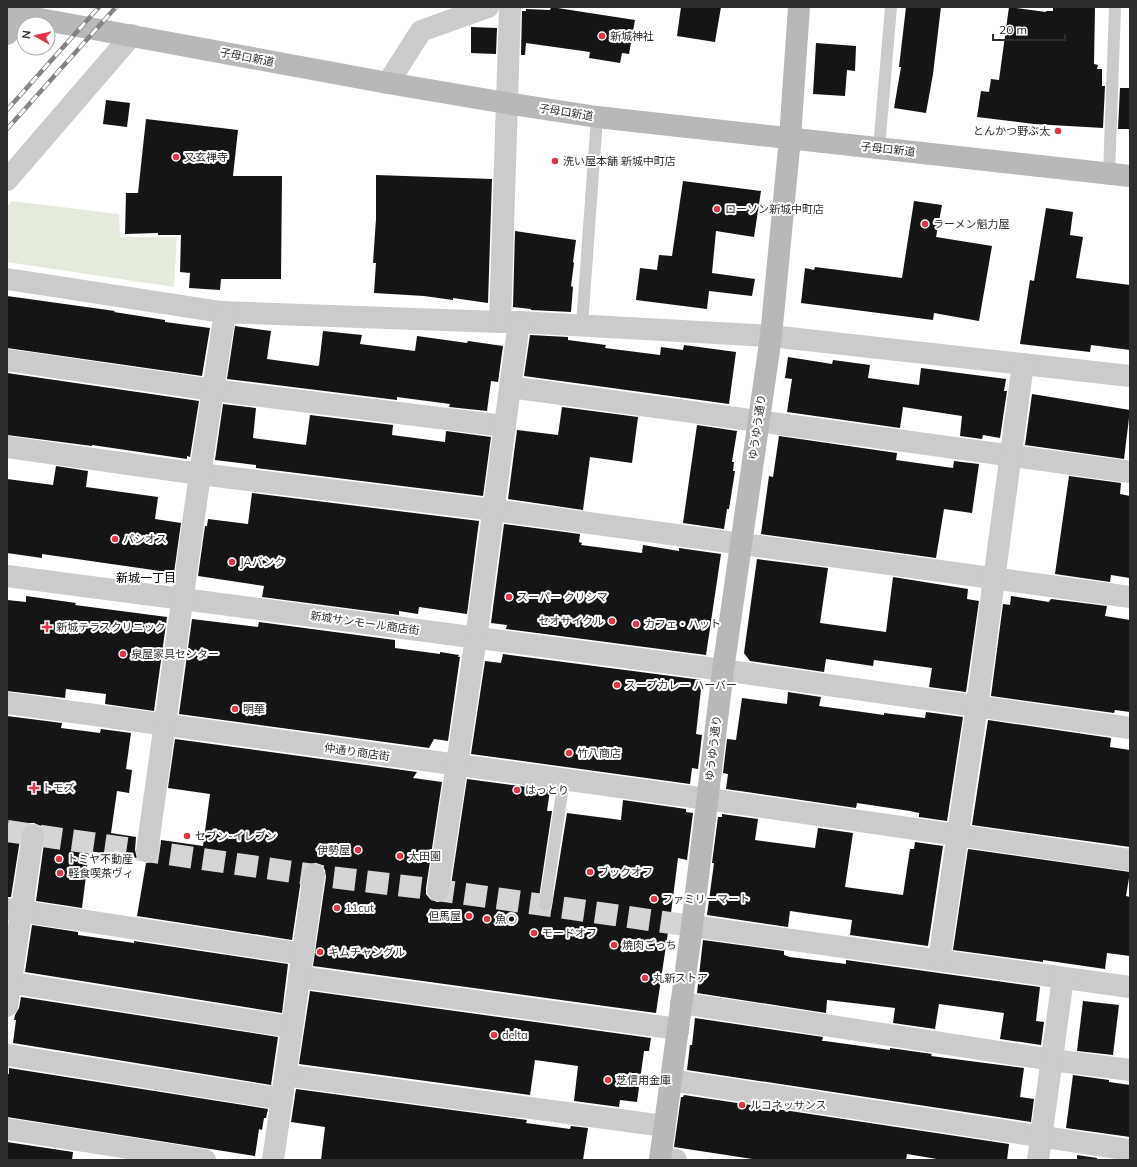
<svg xmlns="http://www.w3.org/2000/svg" width="1137" height="1167" viewBox="0 0 1137 1167" font-family="Mulish,'Noto Sans JP',sans-serif">
<style>
.green{fill:#e5ebdc}
.building{fill:#151515}
.lines{fill:none;stroke-linecap:round;stroke-linejoin:round}
.street-tunnel{stroke:#d5d5d5;stroke-width:22;stroke-dasharray:22 11;stroke-linecap:butt}
.lane{stroke:#cbcbcb;stroke-width:12}
.street{stroke:#cbcbcb;stroke-width:22}
.secondary{stroke:#b8b8b8;stroke-width:22}
.rail-casing{stroke:#838383;stroke-width:4.5}
.rail{stroke:#fff;stroke-width:3;stroke-dasharray:9;stroke-linecap:butt}
.poi-dot{fill:#df3647;stroke:#fff;stroke-width:1.5}
.labels{text-anchor:middle;dominant-baseline:central;stroke-width:4;stroke-linejoin:round;paint-order:stroke}
.poi-label{font-size:11px;fill:#2e2e2e;stroke:#fff;text-anchor:start}
.street-label{font-size:11px;fill:#2e2e2e;stroke:#fff}
.neighbourhood-label{font-size:12px;fill:#000;stroke:#fff}
</style>
<rect width="100%" height="100%" fill="#fff"/>
<polygon class="green" points="12,201 119,214 120,237 177,237 174,287 7,262 7,206"/>
<g class="building">
<polygon points="551,7 635,20 629,54 622,53 620,63 589,58 590,52 526,43 525,55 521,55 522,11 526,11 526,9 550,10"/>
<polygon points="681,7 721,7 715,42 677,36"/>
<polygon points="906,7 941,7 933,74 926,113 894,108 901,67 899,67"/>
<polygon points="1009,7 1046,12 1046,11 1053,11 1053,7 1095,7 1094,64 1098,65 1097,69 1102,69 1102,86 1105,86 1103,128 1034,124 977,117 981,91 989,92 991,79 999,80"/>
<polygon points="471,27 497,28 496,54 471,53"/>
<polygon points="816,43 856,46 855,71 847,70 845,96 813,94"/>
<polygon points="1120,88 1130,88 1130,129 1118,129"/>
<polygon points="106,100 130,103 127,127 103,124"/>
<polygon points="146,119 238,130 233,176 282,176 281,279 221,279 220,290 189,288 190,273 180,272 181,235 158,235 158,233 125,234 126,193 138,193"/>
<polygon points="376,175 492,179 488,303 453,298 453,300 424,296 374,293 376,263 373,263 376,219"/>
<polygon points="683,181 761,191 754,237 716,231 712,273 755,279 752,296 709,291 707,309 636,300 640,268 657,270 659,255 672,256"/>
<polygon points="914,201 942,205 936,237 992,246 979,321 934,313 933,320 801,303 805,268 814,270 815,267 902,278"/>
<polygon points="1046,208 1073,212 1070,235 1083,237 1076,278 1130,285 1130,350 1091,345 1090,352 1020,344 1030,280 1034,281"/>
<polygon points="515,231 576,240 573,262 574,263 571,286 573,287 571,312 531,310 531,309 513,307"/>
<polygon points="7,296 115,311 114,312 165,320 165,322 210,328 202,376 7,348"/>
<polygon points="235,326 271,331 267,359 318,366 319,365 323,331 362,335 360,344 415,351 417,336 467,343 468,341 503,346 498,382 491,381 487,411 449,407 450,404 397,397 397,400 227,379"/>
<polygon points="530,335 568,337 568,340 606,345 605,348 660,355 661,347 683,350 684,345 736,352 729,404 524,376"/>
<polygon points="788,357 832,364 833,360 870,365 868,378 919,385 921,368 1006,379 1004,391 1007,391 1000,438 983,435 982,439 960,436 962,416 903,407 900,428 787,412 792,379 785,378"/>
<polygon points="7,373 199,401 190,457 187,456 187,459 92,445 92,446 7,435"/>
<polygon points="1032,394 1130,410 1124,459 1025,445"/>
<polygon points="223,404 256,408 253,438 306,445 310,415 393,425 392,435 445,442 446,431 491,437 483,496 256,468 256,465 215,460"/>
<polygon points="562,407 638,417 632,463 590,457 583,510 508,499 517,430 558,435"/>
<polygon points="697,425 737,431 732,462 734,462 733,471 735,471 729,509 727,509 724,529 683,523"/>
<polygon points="779,436 897,453 896,460 953,468 954,461 979,464 972,513 944,509 936,558 761,534 769,476 773,477"/>
<polygon points="56,466 88,471 86,487 158,497 155,519 181,523 174,573 42,554 42,558 7,553 7,479 53,485"/>
<polygon points="1069,476 1121,483 1120,494 1130,496 1130,578 1111,575 1110,582 1055,574"/>
<polygon points="252,493 479,521 467,614 419,607 418,614 399,611 399,615 262,597 264,586 198,576 205,526 207,526 208,519 248,524"/>
<polygon points="504,524 580,534 579,542 582,543 581,545 642,553 643,545 679,551 679,548 721,554 706,655 506,629 507,625 491,623"/>
<polygon points="757,559 828,568 820,623 886,632 893,577 968,589 967,599 979,601 966,692 929,687 932,668 874,660 873,666 826,659 824,672 750,661 744,653"/>
<polygon points="26,596 76,603 75,605 167,617 154,711 105,704 106,694 66,689 65,698 7,691 7,600 26,602"/>
<polygon points="1011,596 1049,602 1051,599 1107,606 1105,616 1130,620 1130,712 1115,710 1114,713 991,696 1003,604 1010,605"/>
<polygon points="192,619 258,627 259,622 395,640 395,648 440,654 440,652 459,655 458,657 460,657 448,741 434,739 429,748 179,714"/>
<polygon points="503,654 702,680 696,734 702,735 698,769 692,768 690,784 471,754 485,661 501,663"/>
<polygon points="788,692 821,697 819,706 884,715 884,713 925,718 926,712 963,717 947,821 919,817 919,813 910,811 857,803 856,808 726,789 728,774 723,773 727,739 736,740 742,698 787,704"/>
<polygon points="7,716 62,723 61,728 100,733 101,729 131,733 126,769 132,770 129,793 117,791 111,833 136,837 135,850 137,858 89,851 82,908 36,901 45,836 45,831 41,826 34,823 29,823 24,827 21,833 11,897 7,897"/>
<polygon points="988,720 1111,738 1110,747 1130,750 1130,847 972,825"/>
<polygon points="175,739 417,772 413,778 442,782 426,888 426,894 430,899 437,902 443,901 447,898 450,892 467,779 550,790 547,811 552,811 538,904 540,911 544,912 551,910 552,906 567,813 621,820 623,800 686,809 686,812 693,813 687,860 678,858 671,913 681,914 678,934 668,932 656,1013 313,966 326,877 325,870 322,865 316,863 309,864 304,867 302,873 292,940 137,916 146,863 152,862 157,858 159,853 161,840 203,846 210,794 168,788"/>
<polygon points="722,814 758,819 755,840 815,848 818,828 853,833 845,887 903,895 910,849 914,849 915,842 943,846 928,946 850,935 852,920 790,911 788,927 707,915 714,863 712,863 718,817 722,817"/>
<polygon points="968,849 1130,872 1126,896 1130,897 1130,956 1107,953 1105,969 1043,960 1043,962 953,950"/>
<polygon points="32,925 78,932 78,935 134,943 134,941 288,964 282,1013 25,972"/>
<polygon points="703,940 784,951 784,955 790,957 846,964 846,960 1040,987 1036,1021 1044,1022 1041,1045 1000,1039 1004,1013 939,1004 935,1029 893,1023 895,1008 827,1000 826,1013 697,993"/>
<polygon points="310,991 651,1038 649,1051 644,1051 637,1102 620,1100 619,1107 574,1101 578,1066 535,1060 530,1095 299,1064"/>
<polygon points="21,997 278,1037 271,1085 13,1043 16,1020 14,1020 15,1015 19,1008"/>
<polygon points="1083,1001 1119,1005 1113,1055 1077,1051"/>
<polygon points="695,1018 823,1037 822,1041 825,1041 890,1050 890,1048 932,1054 931,1056 1024,1068 1020,1097 1034,1099 1031,1122 687,1070 690,1045 692,1045"/>
<polygon points="9,1068 268,1109 266,1118 264,1118 262,1130 259,1129 255,1156 7,1117 7,1074 9,1074"/>
<polygon points="1073,1075 1109,1080 1109,1082 1130,1085 1130,1137 1066,1128"/>
<polygon points="296,1089 527,1120 526,1123 570,1129 571,1126 588,1128 583,1160 321,1160 325,1127 291,1122"/>
<polygon points="684,1095 1009,1144 1007,1160 943,1160 907,1154 906,1160 759,1160 674,1147 681,1097 683,1097"/>
<polygon points="7,1142 73,1152 72,1160 7,1160"/>
<polygon points="1077,1155 1097,1158 1097,1160 1077,1160"/>
</g>
<g class="lines">
<polyline class="street-tunnel" points="7,831 314,875 438,890 692,926"/>
<g class="lane">
<polyline points="879,148 891,7"/>
<polyline points="1109,174 1115,7"/>
<polyline points="582,325 597,117"/>
<polyline points="545,905 564,780"/>
</g>
<g class="street">
<polyline points="388,83 421,31 488,7"/>
<polyline points="7,180 132,35"/>
<polyline points="7,279 221,312 500,322 519,322 771,336 1130,376"/>
<polyline points="500,322 510,7"/>
<polyline points="7,360 213,390 504,426"/>
<polyline points="510,387 1130,472"/>
<polyline points="7,447 200,474 494,510 1130,597"/>
<polyline points="7,576 723,670 1130,728"/>
<polyline points="7,703 707,799 1130,860"/>
<polyline points="147,851 200,474 225,312"/>
<polyline points="438,890 476,638 519,322"/>
<polyline points="7,909 303,954"/>
<polyline points="692,926 1130,987"/>
<polyline points="939,960 977,706 1023,364"/>
<polyline points="299,977 678,1029"/>
<polyline points="7,982 292,1027"/>
<polyline points="681,1003 1052,1060 1130,1070"/>
<polyline points="7,1006 33,835"/>
<polyline points="7,1055 282,1099"/>
<polyline points="285,1075 664,1126"/>
<polyline points="670,1080 1130,1150"/>
<polyline points="7,1129 205,1160"/>
<polyline points="660,1158 676,1160"/>
<polyline points="273,1160 314,875"/>
<polyline points="1038,1160 1063,978"/>
</g>
<g class="secondary">
<polyline points="7,13 388,83 506,103 597,117 1130,176"/>
<polyline points="7,34 23,15 27,7"/>
<polyline points="660,1160 692,926 723,670 771,336 790,138 799,7"/>
</g>
<g class="rail-casing">
<g id="rail">
<polyline points="7,110 99,7"/>
<polyline points="7,129 116,7"/>
</g>
</g>
<use href="#rail" class="rail"/>
</g>
<g class="poi-dot">
<circle cx="602" cy="36" r="4"/>
<circle cx="1058" cy="131" r="4"/>
<circle cx="176" cy="157" r="4"/>
<circle cx="555" cy="161" r="4"/>
<circle cx="717" cy="209" r="4"/>
<circle cx="925" cy="224" r="4"/>
<circle cx="115" cy="539" r="4"/>
<circle cx="232" cy="562" r="4"/>
<circle cx="509" cy="597" r="4"/>
<circle cx="612" cy="621" r="4"/>
<circle cx="636" cy="624" r="4"/>
<path d="M45 621h4v4h4v4h-4v4h-4v-4h-4v-4h4z"/>
<circle cx="123" cy="654" r="4"/>
<circle cx="617" cy="685" r="4"/>
<circle cx="235" cy="709" r="4"/>
<circle cx="569" cy="753" r="4"/>
<path d="M32 782h4v4h4v4h-4v4h-4v-4h-4v-4h4z"/>
<circle cx="517" cy="790" r="4"/>
<circle cx="187" cy="836" r="4"/>
<circle cx="358" cy="850" r="4"/>
<circle cx="400" cy="856" r="4"/>
<circle cx="59" cy="859" r="4"/>
<circle cx="590" cy="872" r="4"/>
<circle cx="60" cy="873" r="4"/>
<circle cx="654" cy="899" r="4"/>
<circle cx="337" cy="908" r="4"/>
<circle cx="469" cy="916" r="4"/>
<circle cx="487" cy="919" r="4"/>
<circle cx="534" cy="933" r="4"/>
<circle cx="614" cy="945" r="4"/>
<circle cx="320" cy="952" r="4"/>
<circle cx="645" cy="978" r="4"/>
<circle cx="494" cy="1035" r="4"/>
<circle cx="608" cy="1080" r="4"/>
<circle cx="742" cy="1105" r="4"/>
</g>
<g class="labels">
<g class="poi-label">
<text x="610" y="36">新城神社</text>
<text x="1050" y="131" text-anchor="end">とんかつ野ぶ太</text>
<text x="184" y="157">又玄禅寺</text>
<text x="563" y="161">洗い屋本舗 新城中町店</text>
<text x="725" y="209">ローソン新城中町店</text>
<text x="933" y="224">ラーメン魁力屋</text>
<text x="123" y="539">パシオス</text>
<text x="240" y="562">JAバンク</text>
<text x="517" y="597">スーパー クリシマ</text>
<text x="604" y="621" text-anchor="end">セオサイクル</text>
<text x="644" y="624">カフェ・ハット</text>
<text x="56" y="627">新城テラスクリニック</text>
<text x="131" y="654">泉屋家具センター</text>
<text x="625" y="685">スープカレー ハーバー</text>
<text x="243" y="709">明華</text>
<text x="577" y="753">竹八商店</text>
<text x="42" y="788">トモズ</text>
<text x="525" y="790">はっとり</text>
<text x="195" y="836">セブン-イレブン</text>
<text x="350" y="850" text-anchor="end">伊勢屋</text>
<text x="408" y="856">太田園</text>
<text x="67" y="859">トミヤ不動産</text>
<text x="598" y="872">ブックオフ</text>
<text x="68" y="873">軽食喫茶ヴィ</text>
<text x="662" y="899">ファミリーマート</text>
<text x="345" y="908">11cut</text>
<text x="461" y="916" text-anchor="end">但馬屋</text>
<text x="495" y="919">魚○</text>
<text x="542" y="933">モードオフ</text>
<text x="622" y="945">焼肉ごっち</text>
<text x="328" y="952">キムチャングル</text>
<text x="653" y="978">丸新ストア</text>
<text x="502" y="1035">delta</text>
<text x="616" y="1080">芝信用金庫</text>
<text x="750" y="1105">ルコネッサンス</text>
</g>
<g class="street-label">
<text transform="translate(247 57) rotate(11)">子母口新道</text>
<text transform="translate(566 112) rotate(9)">子母口新道</text>
<text transform="translate(888 149) rotate(6)">子母口新道</text>
<text transform="translate(757 427) rotate(-82)">ゆうゆう通り</text>
<text transform="translate(365 623) rotate(8)">新城サンモール商店街</text>
<text transform="translate(713 748) rotate(-83)">ゆうゆう通り</text>
<text transform="translate(357 752) rotate(8)">仲通り商店街</text>
</g>
<g class="neighbourhood-label">
<text x="146" y="577">新城一丁目</text>
</g>
</g>
<rect width="1137" height="1167" fill="none" stroke="#2e2e2e" stroke-width="16"/>
<g transform="translate(36 36) rotate(278)"><circle r="19" fill="#ffffff" stroke="#ababab"/>
<path d="M0-3L7 15L0 10L-7 15Z" fill="#df3647"/>
<text y="-6" font-size="11" font-weight="bold" text-anchor="middle" fill="#2e2e2e">N</text>
</g>
<path d="M993 34v6h72v-6" fill="none" stroke="#2e2e2e" stroke-width="2"/>
<text x="999" y="34" font-size="12" fill="#2e2e2e" stroke="#ffffff" stroke-width="3" paint-order="stroke">20 m</text>
</svg>
